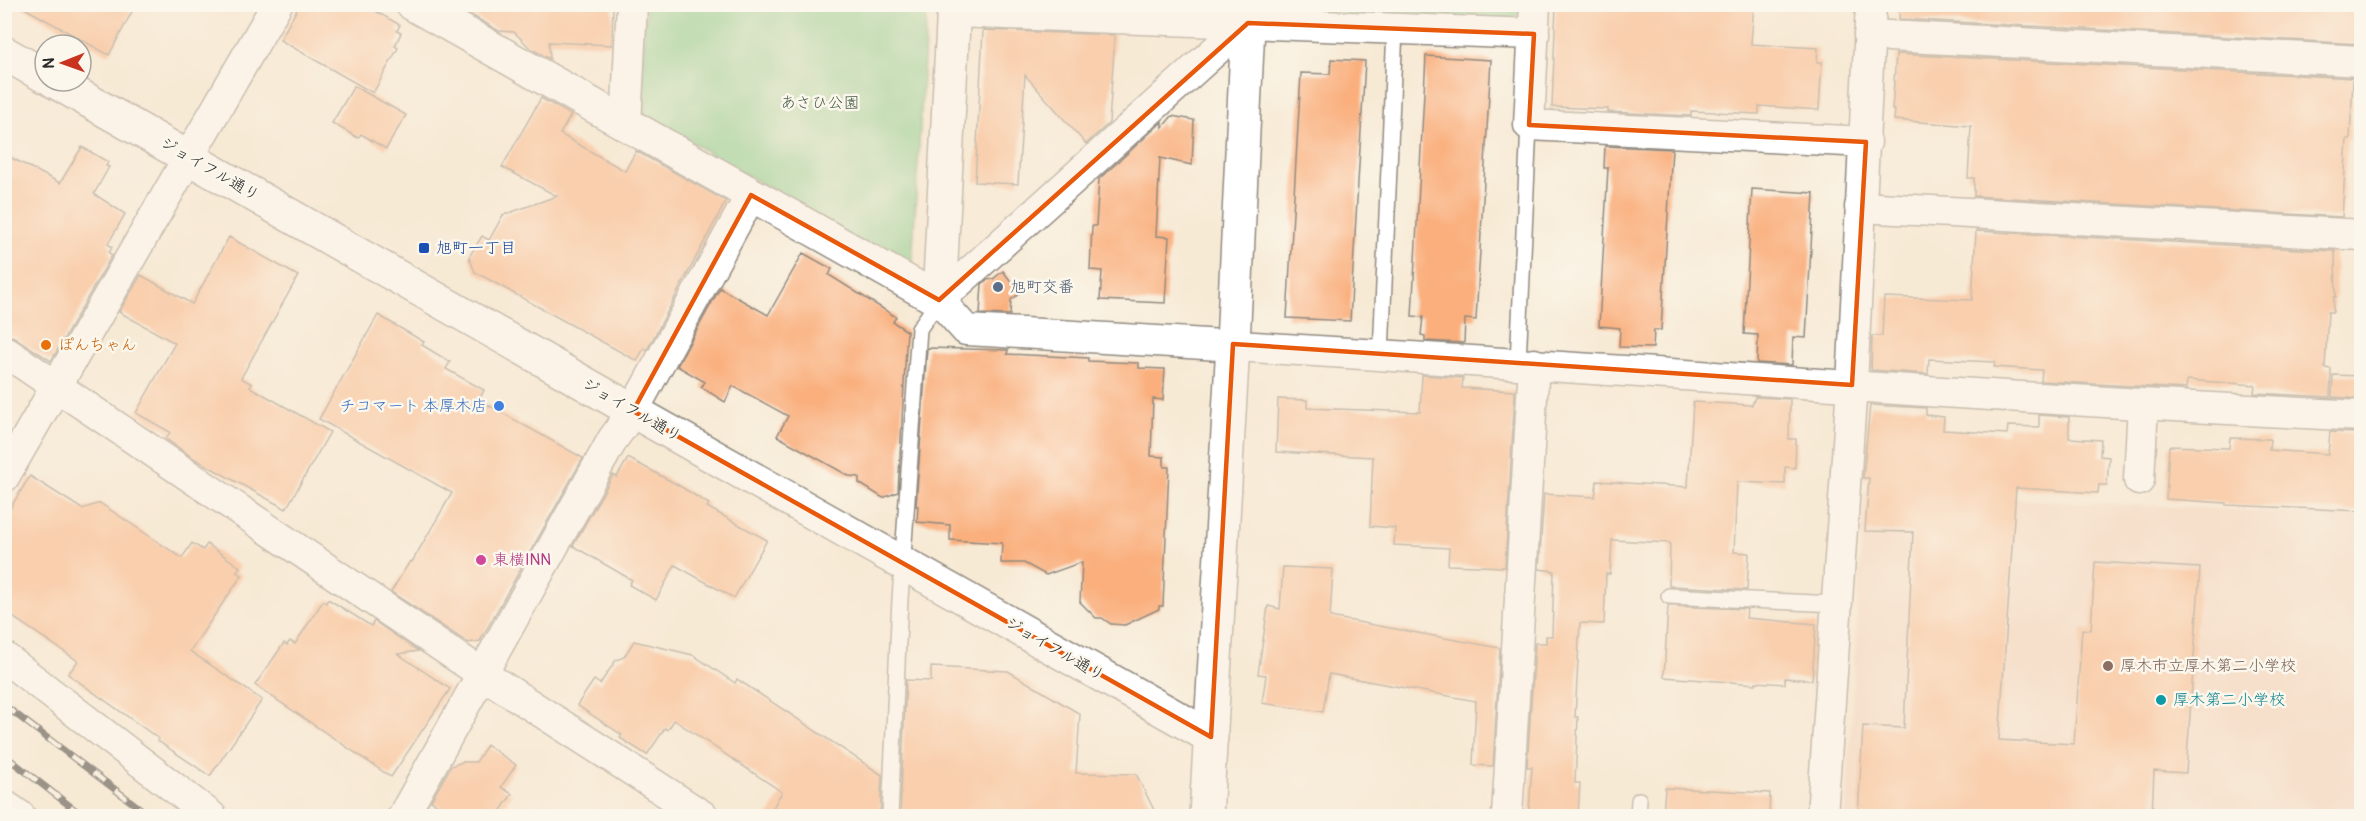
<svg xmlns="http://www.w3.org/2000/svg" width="2366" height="821" viewBox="0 0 2366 821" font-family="Pangolin,'Klee One',sans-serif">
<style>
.built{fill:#f3d4bf}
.green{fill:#82cd8b;stroke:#567c5b;stroke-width:1.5}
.building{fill:#faaf7d}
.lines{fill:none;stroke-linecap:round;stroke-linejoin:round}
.service-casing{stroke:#918a80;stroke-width:18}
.minor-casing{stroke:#918a80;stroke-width:33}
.tertiary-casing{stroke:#918a80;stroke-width:36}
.service{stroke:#fff;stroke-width:15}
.minor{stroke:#fff;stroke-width:30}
.tertiary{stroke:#fff;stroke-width:33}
.rail-casing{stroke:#2b2b2b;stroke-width:7}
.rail{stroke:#fbf7ec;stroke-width:4.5;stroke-dasharray:14;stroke-linecap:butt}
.marked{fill:none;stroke:#e8590c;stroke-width:4.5;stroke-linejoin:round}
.transit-dot{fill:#1a4fb4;stroke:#fbf7ec;stroke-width:2}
.service-dot{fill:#5c6f8a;stroke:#fbf7ec;stroke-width:2}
.food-dot{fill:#e8710a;stroke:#fbf7ec;stroke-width:2}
.shop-dot{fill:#3f7fe0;stroke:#fbf7ec;stroke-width:2}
.hotel-dot{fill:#d1479c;stroke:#fbf7ec;stroke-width:2}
.education-dot{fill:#8d6e63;stroke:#fbf7ec;stroke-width:2}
.culture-dot{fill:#0f9aa8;stroke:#fbf7ec;stroke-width:2}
.labels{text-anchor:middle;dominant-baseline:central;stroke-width:5;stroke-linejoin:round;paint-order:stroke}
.park-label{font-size:16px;fill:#455c48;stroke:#fbf7ec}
.street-label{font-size:16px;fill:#2b2b2b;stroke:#fbf7ec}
.transit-label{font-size:16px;fill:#164399;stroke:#fbf7ec;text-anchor:start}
.service-label{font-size:16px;fill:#4e5e75;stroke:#fbf7ec;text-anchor:start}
.food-label{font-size:16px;fill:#c56008;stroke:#fbf7ec;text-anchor:start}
.shop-label{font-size:16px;fill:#366cbe;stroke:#fbf7ec;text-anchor:end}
.hotel-label{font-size:16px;fill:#b23c85;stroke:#fbf7ec;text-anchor:start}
.education-label{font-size:16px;fill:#785e54;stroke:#fbf7ec;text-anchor:start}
.culture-label{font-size:16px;fill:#0d838f;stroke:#fbf7ec;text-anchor:start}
</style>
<rect width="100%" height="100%" fill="#fbf7ec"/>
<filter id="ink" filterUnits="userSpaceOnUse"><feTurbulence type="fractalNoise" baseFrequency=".0167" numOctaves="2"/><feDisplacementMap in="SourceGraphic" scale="12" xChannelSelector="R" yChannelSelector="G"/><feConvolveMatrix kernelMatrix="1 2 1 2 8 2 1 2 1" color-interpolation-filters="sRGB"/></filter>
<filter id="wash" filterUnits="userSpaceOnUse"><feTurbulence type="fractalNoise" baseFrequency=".008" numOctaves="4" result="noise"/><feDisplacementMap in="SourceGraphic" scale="24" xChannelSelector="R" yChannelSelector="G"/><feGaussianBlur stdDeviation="1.35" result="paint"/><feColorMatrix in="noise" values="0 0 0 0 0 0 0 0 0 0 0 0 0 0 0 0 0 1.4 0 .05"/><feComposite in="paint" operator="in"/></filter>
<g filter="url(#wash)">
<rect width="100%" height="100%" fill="#f7ead5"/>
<polygon class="built" points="1864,492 2361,516 2361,816 1846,816"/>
<g class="green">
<polygon points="1291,4 1527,5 1526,11 1516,23 1290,16"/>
<polygon points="646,5 927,5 912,265 903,268 645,115 640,106"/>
</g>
<g id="blocks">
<g class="building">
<polygon points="17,4 136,4 109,55"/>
<polygon points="300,4 363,4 400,25 397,31 401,33 395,46 398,48 373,93 280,40"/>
<polygon points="452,4 613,4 612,45 549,42 550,59 530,48 514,32 499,31"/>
<polygon points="1556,4 1754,4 1751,44 1818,48 1817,62 1822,62 1819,110 1759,106 1759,114 1691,111 1691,116 1608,112 1608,109 1552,107"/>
<polygon points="1900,4 2361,4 2361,44 1899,19"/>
<polygon points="983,30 1115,35 1109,123 1086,144 1025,75 1018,184 975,182"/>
<polygon points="1896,54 2353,78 2350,139 2347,139 2342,217 1974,196 1974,178 1968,178 1971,126 1894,120 1895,110 1892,110"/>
<polygon points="1426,56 1491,60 1476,320 1465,319 1464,343 1425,341 1425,336 1421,335 1423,317 1412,316"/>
<polygon points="1331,59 1365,61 1350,321 1287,318 1301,73 1330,74"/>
<polygon points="354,86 406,115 386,149 361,134 358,138 332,123"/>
<polygon points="541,98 571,115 560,134 625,171 636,151 726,201 647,350 644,348 637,361 475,272 469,257 482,236 489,240 503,215 557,196 502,167"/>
<polygon points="1172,116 1194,120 1192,165 1160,158 1156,236 1169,237 1165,303 1100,300 1102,271 1090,270 1092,226 1096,226 1099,179 1162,122 1162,128"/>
<polygon points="1605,146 1672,149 1661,330 1654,330 1653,348 1619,347 1620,328 1599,326 1608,168 1604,168"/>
<polygon points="82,147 108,162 106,166 109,167 94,194 125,214 108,244 112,247 109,253 112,255 51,361 14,337 4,334 4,154 60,183"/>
<polygon points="1752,189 1814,193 1806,338 1793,337 1792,365 1757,363 1758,335 1744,334"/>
<polygon points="1976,231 2335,251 2336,297 2334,297 2333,312 2328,312 2325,368 2331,369 2330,397 2254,393 2255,385 2187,380 2186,389 2041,381 2042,370 1994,367 1995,362 1929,359 1928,374 1871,370 1872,336 1882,336 1884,297 1972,300"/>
<polygon points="229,237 298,276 241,378 252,384 250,387 330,432 286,509 195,459 166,439 170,432 136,413 175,343 119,312 141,275 192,304"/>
<polygon points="803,253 832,269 829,275 896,317 893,322 907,331 898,492 883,498 859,483 859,477 849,476 777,436 788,416 733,386 725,402 701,387 705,382 677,366 720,288 768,315"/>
<polygon points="1003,271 1020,293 1011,300 1010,315 980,314 982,284 987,280 993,279"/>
<polygon points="378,315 424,342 422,345 450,362 446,369 484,390 479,400 583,458 480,641 468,643 391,592 410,561 412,562 452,493 319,419"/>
<polygon points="927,348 1008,350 1007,354 1088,358 1088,361 1139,363 1139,368 1165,369 1163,400 1153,399 1151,456 1164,457 1164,467 1169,467 1163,606 1159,606 1159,609 1125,625 1111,624 1102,618 1096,618 1080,602 1082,562 1046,575 1024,563 1001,563 1002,543 950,540 950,525 917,522 918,506 916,506"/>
<polygon points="1422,375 1463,378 1462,388 1515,391 1505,567 1448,565 1449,548 1394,545 1395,528 1370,526 1373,457 1276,452 1278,399 1307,400 1307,408 1420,412"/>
<polygon points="2333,375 2361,376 2361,399 2332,397"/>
<polygon points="1755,397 1790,399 1789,439 1796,439 1795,468 1785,467 1785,484 1737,482 1734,552 1749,553 1747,590 1669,586 1670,543 1612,540 1610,574 1606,574 1604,624 1580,623 1575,717 1578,717 1575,783 1580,783 1578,816 1539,816 1539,812 1529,811 1532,767 1527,767 1535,643 1546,643 1546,636 1552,636 1554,571 1539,569 1544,494 1595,497 1597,481 1688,487 1693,402 1752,405"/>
<polygon points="1870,405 1926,408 1926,415 1944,417 1943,430 2007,434 2008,426 2039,427 2039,415 2069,417 2069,438 2101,440 2100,456 2109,457 2107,485 2099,485 2098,493 2016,488 1999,740 2074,744 2082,629 2091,630 2095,562 2200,568 2186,773 2154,771 2152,816 1858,816 1863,726 1904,728 1913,532 1865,531 1869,478 1863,478"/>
<polygon points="2330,432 2360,433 2361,511 2226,505 2226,503 2166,499 2169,446 2229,448 2230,438 2270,439 2269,450 2328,454"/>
<polygon points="628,458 678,485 709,504 707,507 767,540 734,598 675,565 656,600 629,585 632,580 573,546 613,475 617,477"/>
<polygon points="30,476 82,509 100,503 182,558 192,543 203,550 207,544 240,567 236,572 242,575 190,651 262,700 210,776 158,741 159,739 68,674 78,661 4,611 4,518"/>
<polygon points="1283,567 1333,569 1330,617 1500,648 1493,766 1473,765 1476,701 1329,674 1323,712 1262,703 1266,675 1258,674 1268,606 1280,609"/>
<polygon points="328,599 371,626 374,621 418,651 398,654 450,689 391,777 255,685 284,643 287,645 290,641 295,644 323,601 326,603"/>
<polygon points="1668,606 1747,609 1746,618 1816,624 1812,680 1785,678 1785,684 1756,682 1756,684 1664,677"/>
<polygon points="634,641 693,655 735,683 737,679 882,775 880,816 768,816 782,792 674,720 668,730 665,728 647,755 620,738 622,735 577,705 594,680 600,684 616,660 624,657"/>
<polygon points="931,667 1008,671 1080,714 1076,773 1136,774 1157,816 900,816 906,680 931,681"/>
<polygon points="487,745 516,765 501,787 512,794 497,816 456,816 431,801 451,766 462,762 476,762"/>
<polygon points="1665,788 1770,793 1769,816 1663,815"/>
</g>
</g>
</g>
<g filter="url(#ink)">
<use href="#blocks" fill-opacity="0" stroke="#918a80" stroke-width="1.5"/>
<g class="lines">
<g class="service-casing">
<g id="service">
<polyline points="1381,354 1395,28"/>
<polyline points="1518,363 1529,125"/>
<polyline points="1669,596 1836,604"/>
<polyline points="890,816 900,599 919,329 939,300"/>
<polyline points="1638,816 1639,800"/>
</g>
</g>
<g class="minor-casing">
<g id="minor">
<path d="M1267,4L939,300L966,330C1431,355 1896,393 2362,416"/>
<polyline points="1535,4 1529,125 1866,142"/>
<polyline points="954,12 1534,34"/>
<polyline points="1869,35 2362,61"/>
<polyline points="626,125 632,4"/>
<polyline points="1860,207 2362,235"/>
<polyline points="4,351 484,675 703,816"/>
<polyline points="4,477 277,4"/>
<polyline points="2139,480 2143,405"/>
<polyline points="4,657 211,816"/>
<polyline points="4,805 20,816"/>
<polyline points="403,816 613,439 633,411 751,195"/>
<polyline points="1507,816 1534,364"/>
<polyline points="1822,816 1852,385 1871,4"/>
</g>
</g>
<g class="tertiary-casing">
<g id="tertiary">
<polyline points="413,4 939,300 954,4"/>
<polyline points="4,53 45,76"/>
<polyline points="54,81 633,411 1211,737"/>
<polyline points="1206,816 1233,344 1249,4"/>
</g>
</g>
<use href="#service" class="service"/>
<use href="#minor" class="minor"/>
<use href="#tertiary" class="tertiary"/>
<g class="rail-casing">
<g id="rail">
<polyline points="4,705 150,816"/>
<polyline points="4,755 83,816"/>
</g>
</g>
<use href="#rail" class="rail"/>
</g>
</g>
<path d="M0 0H2366V821H0ZM1248,23L1534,34L1529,125L1866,142L1852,385L1233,344L1211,737L633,411L751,195L939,300Z" fill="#f7ead5" fill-opacity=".55" fill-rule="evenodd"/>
<path class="marked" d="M1248,23L1534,34L1529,125L1866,142L1852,385L1233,344L1211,737L633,411L751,195L939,300Z"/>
<rect class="transit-dot" x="418" y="242" width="12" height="12" rx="3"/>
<circle class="service-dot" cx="998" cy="287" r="6"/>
<circle class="food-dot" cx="46" cy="345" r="6"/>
<circle class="shop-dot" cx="499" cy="406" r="6"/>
<circle class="hotel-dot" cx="481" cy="560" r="6"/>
<circle class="education-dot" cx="2108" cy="666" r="6"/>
<circle class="culture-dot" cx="2161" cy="700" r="6"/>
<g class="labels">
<g class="park-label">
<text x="820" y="103">あさひ公園</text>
</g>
<g class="street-label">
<text transform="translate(210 169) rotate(30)">ジョイフル通り</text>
<text transform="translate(632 410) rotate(30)">ジョイフル通り</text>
<text transform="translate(1055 649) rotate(30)">ジョイフル通り</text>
</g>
<g class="transit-label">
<text x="436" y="248">旭町一丁目</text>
</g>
<g class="service-label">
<text x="1010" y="287">旭町交番</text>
</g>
<g class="food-label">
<text x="58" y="345">ぽんちゃん</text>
</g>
<g class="shop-label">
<text x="487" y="406">チコマート 本厚木店</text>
</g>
<g class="hotel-label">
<text x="493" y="560">東横INN</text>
</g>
<g class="education-label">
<text x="2120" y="666">厚木市立厚木第二小学校</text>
</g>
<g class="culture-label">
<text x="2173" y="700">厚木第二小学校</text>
</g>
</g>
<rect width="2366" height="821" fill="none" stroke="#fbf7ec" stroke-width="24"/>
<g transform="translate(63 63) rotate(269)"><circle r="28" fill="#fbf7ec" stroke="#a8a59f" stroke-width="1.5"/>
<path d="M0-4.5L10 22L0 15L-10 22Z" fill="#c8321e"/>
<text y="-9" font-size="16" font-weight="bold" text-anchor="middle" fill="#2b2b2b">N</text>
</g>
</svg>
